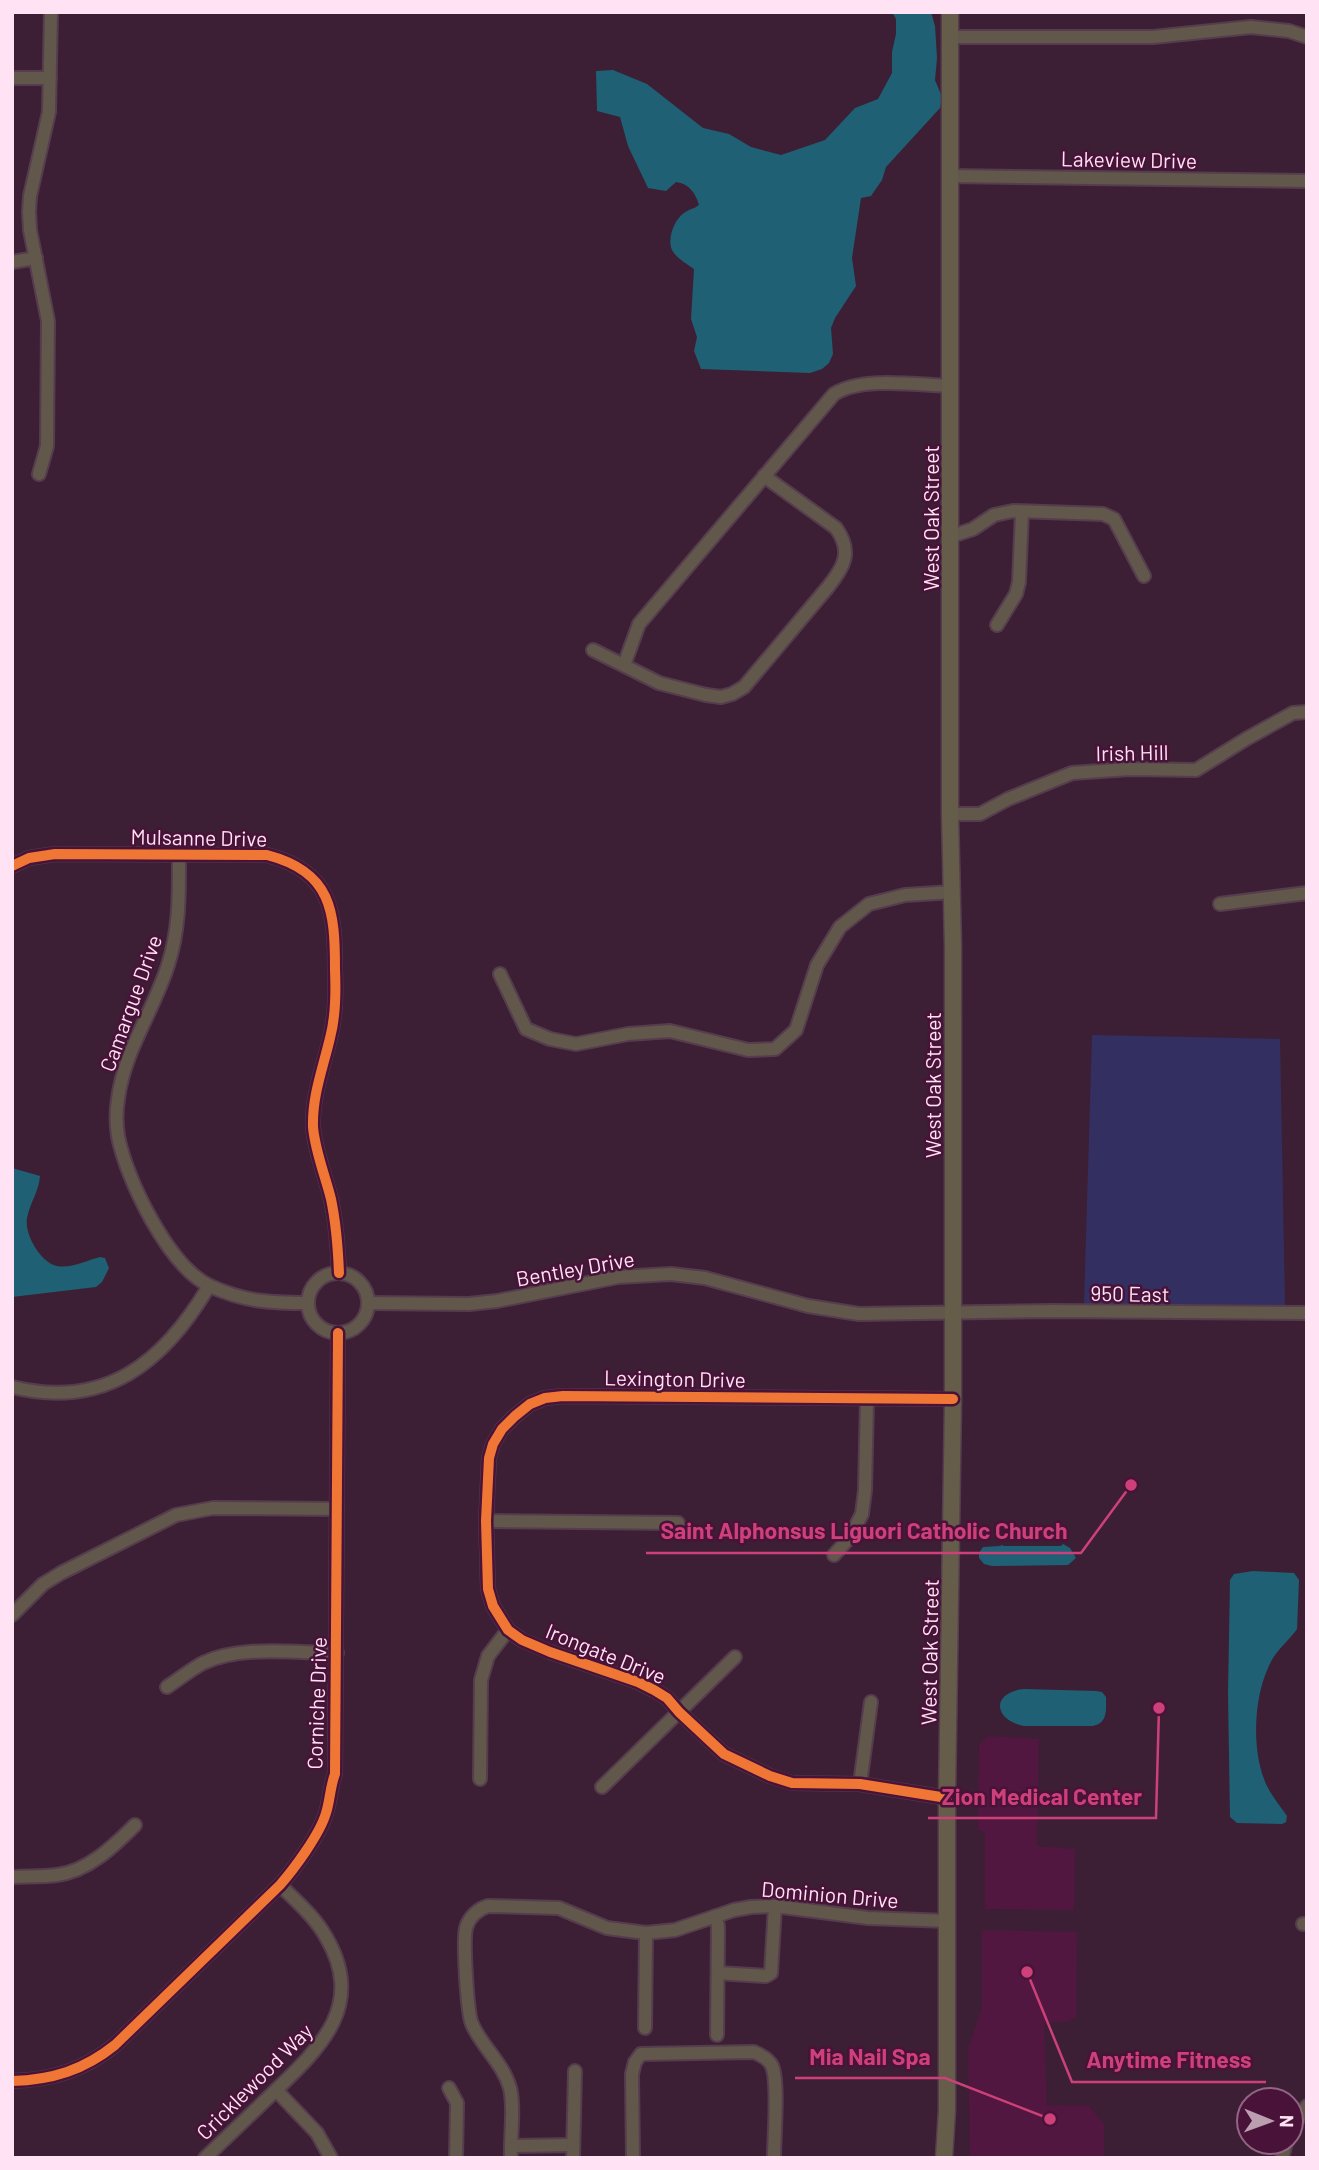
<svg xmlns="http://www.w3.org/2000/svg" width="1319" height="2170" viewBox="0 0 1319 2170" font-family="Barlow,sans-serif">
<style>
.built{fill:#511740}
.green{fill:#342f61}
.water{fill:#1f6075}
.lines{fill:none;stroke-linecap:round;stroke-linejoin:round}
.minor-casing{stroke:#553d4e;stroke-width:16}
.major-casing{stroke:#553d4e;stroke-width:19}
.minor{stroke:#61574b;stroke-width:12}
.major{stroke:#655c49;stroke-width:16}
.cycleway-casing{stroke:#491239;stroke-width:15}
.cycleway{stroke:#f07635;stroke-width:10}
.labels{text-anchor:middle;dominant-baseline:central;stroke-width:5;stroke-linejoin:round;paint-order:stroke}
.street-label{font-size:21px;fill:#ffe2f3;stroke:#491239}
.leader{fill:none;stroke:#ce4079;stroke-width:2.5}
.callout-dot{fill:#ce4079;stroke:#491239;stroke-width:2.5}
.callout-label{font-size:23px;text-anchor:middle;font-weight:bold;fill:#ce4079;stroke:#491239;stroke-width:5;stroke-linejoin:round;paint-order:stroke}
</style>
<rect width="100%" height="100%" fill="#3c1f34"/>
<g class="built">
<polygon points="989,1736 1039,1739 1037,1846 1075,1849 1074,1910 985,1909 985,1832 978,1830 979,1745"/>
<polygon points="982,1930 1077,1932 1076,2017 1067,2022 1044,2022 1047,2105 1089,2106 1104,2124 1104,2158 970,2158 968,2049 982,2007"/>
</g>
<polygon class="green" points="1092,1035 1280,1039 1285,1305 1084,1304"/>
<g class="water">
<path d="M892,12H931L935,26L937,58L935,80L942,97L940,108L886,167L882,180L871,196L861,198L852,258L856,286L835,318L831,328L833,354L829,363L822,369L810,373L701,369L694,351L697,337L691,319L694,269C687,264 676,258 672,250C667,239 674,220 684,213C689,209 694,209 699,205C695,192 689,184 676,182L666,191L648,188L628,146L620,117L597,111L596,71L613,70L647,84L703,128L729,134L751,147L781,155L825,140L855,108L878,99L892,73V52L896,34V19Z"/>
<path d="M12,1168L40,1176C39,1191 30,1203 27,1218C24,1234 41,1263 57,1266C70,1269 88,1260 100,1257L105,1258L109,1268L102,1282L96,1287L12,1297Z"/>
<polygon points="1063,1544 1070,1548 1076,1558 1068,1565 992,1566 984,1564 979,1558 979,1553 983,1547 1000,1546 1002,1545 1004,1546 1061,1546"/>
<path d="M1253,1571L1294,1573L1299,1580L1297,1629C1290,1639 1280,1647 1273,1658C1254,1690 1251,1745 1264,1779C1269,1793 1279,1804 1287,1816L1286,1822L1282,1824L1237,1823L1230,1817L1228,1694L1230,1580L1234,1574Z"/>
<path d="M1024,1689L1096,1691L1102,1692L1106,1697C1106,1710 1108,1723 1093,1726H1024C993,1720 991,1692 1024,1689Z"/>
</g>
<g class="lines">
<g class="minor-casing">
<g id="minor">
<polyline points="950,37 1153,37 1251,27 1289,31 1307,37"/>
<polyline points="12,78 50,78"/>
<polyline points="950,176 1307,181"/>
<polyline points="12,262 36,258"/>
<polyline points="39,474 47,446 48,321 30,230 29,212 30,196 49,112 51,12"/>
<polyline points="952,536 973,529 994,515 1013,511 1103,514 1114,519 1144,576"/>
<polyline points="997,625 1016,594 1019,582 1022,512"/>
<path d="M593,650L659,683L706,695L721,697L732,694L744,687L828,587C844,567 853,552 836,528L764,476"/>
<path d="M624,665L639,624L834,394C862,376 919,385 951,386"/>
<polyline points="950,814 980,814 1008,799 1072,773 1130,769 1196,770 1246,739 1293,713 1307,712"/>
<path d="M179,854C179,892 180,928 168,965C154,1010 124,1051 118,1099C116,1111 116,1123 118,1136C126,1179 169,1267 210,1286C245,1302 272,1303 308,1303"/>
<path d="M12,866L29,858L55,854L267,855C332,872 335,911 335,970C336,993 336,1016 330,1038C323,1068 312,1096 313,1127C315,1151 325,1175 331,1199C336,1223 338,1248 339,1273"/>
<polyline points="1220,904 1307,893"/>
<polyline points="500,974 526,1029 550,1039 576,1044 628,1034 670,1031 748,1050 775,1049 796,1030 817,965 840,927 869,904 905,895 953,892"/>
<circle cx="338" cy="1303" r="30"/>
<polyline points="368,1303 469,1304 497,1301 618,1277 671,1274 705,1278 808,1306 859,1314 1052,1311 1307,1313"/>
<path d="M12,1387C106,1410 164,1362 209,1286"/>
<polyline points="486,1521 678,1523"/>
<polyline points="834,1555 850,1537 862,1514 865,1490 867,1400"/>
<polyline points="12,1615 43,1584 61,1573 176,1515 213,1508 337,1509"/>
<path d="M167,1687C179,1679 190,1670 203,1663C241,1645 295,1653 337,1653"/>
<polyline points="480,1779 481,1680 488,1656 508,1630"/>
<polyline points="860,1784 871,1702"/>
<polyline points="602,1787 735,1657"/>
<polyline points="947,1798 860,1784 792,1783 770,1776 724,1754 679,1712 667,1698 654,1690 638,1682 550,1652 522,1640 508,1630 493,1606 488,1589 486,1521 489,1458 493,1444 502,1429 515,1416 530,1404 545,1398 563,1396 953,1399"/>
<path d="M12,1877C27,1876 42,1877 57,1875C88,1871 113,1847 135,1825"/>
<polyline points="716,1916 718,1927 717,2035"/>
<polyline points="1303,1924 1307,1924"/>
<polyline points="718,1973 766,1976 771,1973 775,1906"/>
<polyline points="645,2028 646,1933"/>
<path d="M12,2081C52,2080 84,2070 115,2045L280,1885C294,1869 320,1834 326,1813C330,1801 330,1787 335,1774L338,1333"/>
<polyline points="449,2088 457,2103 456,2158"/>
<polyline points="276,2090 317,2133 331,2158"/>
<polyline points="1291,2129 1307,2106"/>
<polyline points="511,2146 573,2145"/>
<path d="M205,2158C228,2136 251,2114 274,2092C321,2047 366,2005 326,1937C315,1917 296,1901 280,1885"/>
<path d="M511,2158C510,2136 515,2108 510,2088C503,2063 482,2047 472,2024C467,2012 463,1941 466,1928C469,1917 478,1909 488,1906L559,1908L607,1928L646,1933L675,1930L734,1910L751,1907L775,1906L868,1918L947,1921"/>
<polyline points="573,2158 575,2071"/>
<path d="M633,2158L632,2074L635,2062L641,2054L754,2052C761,2055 769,2059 772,2066C779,2082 774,2137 774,2158"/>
<polyline points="1282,2158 1286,2142"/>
</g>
</g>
<g class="major-casing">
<polyline id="major" points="944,2158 947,2110 947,1798 953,1399 953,947 950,814 950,12"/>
</g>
<use href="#minor" class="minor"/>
<use href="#major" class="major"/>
<g class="cycleway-casing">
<g id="cycleway">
<path d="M12,866L29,858L55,854L267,855C332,872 335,911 335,970C336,993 336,1016 330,1038C323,1068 312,1096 313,1127C315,1151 325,1175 331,1199C336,1223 338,1248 339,1273"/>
<polyline points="947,1798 860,1784 792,1783 770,1776 724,1754 679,1712 667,1698 654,1690 638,1682 550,1652 522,1640 508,1630 493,1606 488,1589 486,1521 489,1458 493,1444 502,1429 515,1416 530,1404 545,1398 563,1396 953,1399"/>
<path d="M12,2081C52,2080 84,2070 115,2045L280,1885C294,1869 320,1834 326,1813C330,1801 330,1787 335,1774L338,1333"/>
</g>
</g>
<use href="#cycleway" class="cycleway"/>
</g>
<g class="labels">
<g class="street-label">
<text transform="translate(1129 159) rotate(1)">Lakeview Drive</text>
<text transform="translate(930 518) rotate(-90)">West Oak Street</text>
<text transform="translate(1132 752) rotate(-1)">Irish Hill</text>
<text transform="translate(199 837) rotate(1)">Mulsanne Drive</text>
<text transform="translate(130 1003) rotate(-70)">Camargue Drive</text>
<text transform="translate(932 1085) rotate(-90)">West Oak Street</text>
<text transform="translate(575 1268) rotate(-10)">Bentley Drive</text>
<text transform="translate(1130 1293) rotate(1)">950 East</text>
<text transform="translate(675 1378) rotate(1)">Lexington Drive</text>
<text transform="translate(929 1652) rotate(-89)">West Oak Street</text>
<text transform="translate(606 1653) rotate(22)">Irongate Drive</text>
<text transform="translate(316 1703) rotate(-88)">Corniche Drive</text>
<text transform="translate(830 1894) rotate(5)">Dominion Drive</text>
<text transform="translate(254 2081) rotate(-45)">Cricklewood Way</text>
</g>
</g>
<path class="leader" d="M1131 1485L1081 1553H646M1159 1708L1156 1818H928M1050 2119L945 2078H795M1027 1972L1072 2082H1266"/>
<g class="callout-dot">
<circle cx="1131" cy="1485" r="7"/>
<circle cx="1159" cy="1708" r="7"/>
<circle cx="1050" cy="2119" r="7"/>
<circle cx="1027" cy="1972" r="7"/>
</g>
<g class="callout-label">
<text x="864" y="1539">Saint Alphonsus Liguori Catholic Church</text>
<text x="1042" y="1805">Zion Medical Center</text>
<text x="870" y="2065">Mia Nail Spa</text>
<text x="1169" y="2068">Anytime Fitness</text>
</g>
<rect width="1319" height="2170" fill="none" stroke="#ffe2f3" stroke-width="28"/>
<g transform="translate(1270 2121) rotate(91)"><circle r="33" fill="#491239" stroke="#926583" stroke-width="2"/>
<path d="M0-5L12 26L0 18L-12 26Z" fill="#bb9eb0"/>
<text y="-10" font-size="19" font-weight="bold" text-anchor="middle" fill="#ffe2f3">N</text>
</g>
</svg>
